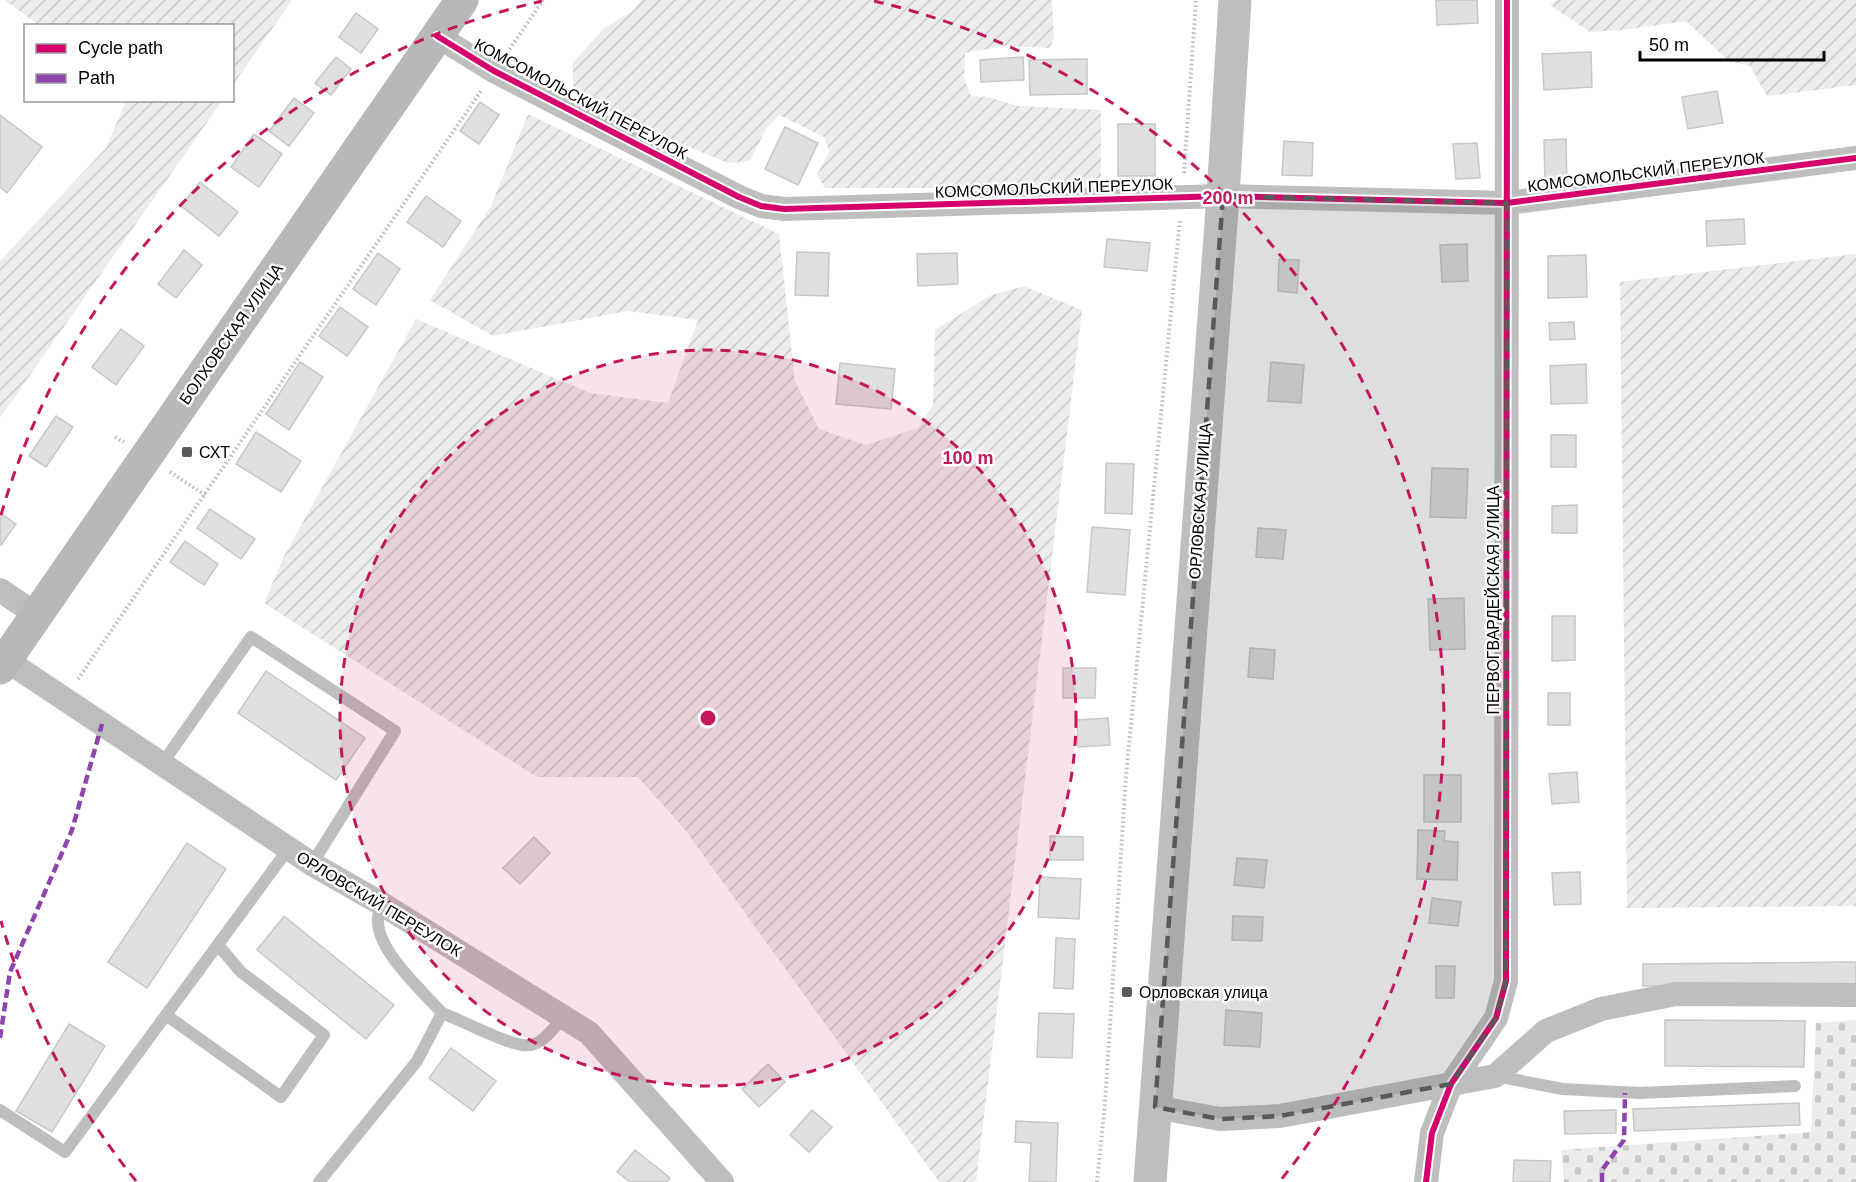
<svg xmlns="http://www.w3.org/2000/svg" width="1856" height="1182" viewBox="0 0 1856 1182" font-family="Arial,sans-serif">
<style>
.cemetery{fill:url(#cemetery-stones)}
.garden{fill:url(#garden-furrows)}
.building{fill:#dfdfdf;stroke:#c7c7c7;stroke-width:1.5}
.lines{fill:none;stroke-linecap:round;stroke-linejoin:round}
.path{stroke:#b9b9b9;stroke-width:4;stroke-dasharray:1.5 3;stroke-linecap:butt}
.service{stroke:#bebebe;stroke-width:12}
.minor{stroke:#bebebe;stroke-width:24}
.secondary{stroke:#b8b8b8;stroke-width:33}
.primary{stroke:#bebebe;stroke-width:33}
.quiet{stroke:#8e44ad;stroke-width:4.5;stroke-dasharray:9 4.5;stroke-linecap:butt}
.cycleway-casing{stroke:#fff;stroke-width:10}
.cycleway{stroke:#d6006c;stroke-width:6}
.marked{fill:#595959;fill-opacity:0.2;stroke:#595959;stroke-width:4.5;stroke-dasharray:12 8;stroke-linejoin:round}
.ring{fill:none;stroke:#c2185b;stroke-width:3;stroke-dasharray:10 8}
.poi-dot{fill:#595959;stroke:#fff;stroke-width:2}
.labels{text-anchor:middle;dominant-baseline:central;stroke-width:5;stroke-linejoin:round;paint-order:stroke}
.street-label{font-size:16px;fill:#000;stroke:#fff}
.poi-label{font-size:16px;fill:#000;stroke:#fff;text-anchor:start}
.centre{fill:#c2185b;stroke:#fff;stroke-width:3}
.ring-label{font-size:18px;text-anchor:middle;font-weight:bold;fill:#c2185b;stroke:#fff;stroke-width:5;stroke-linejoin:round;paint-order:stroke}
</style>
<defs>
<pattern id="cemetery-stones" width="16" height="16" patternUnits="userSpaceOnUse" patternTransform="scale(1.5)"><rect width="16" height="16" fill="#ececec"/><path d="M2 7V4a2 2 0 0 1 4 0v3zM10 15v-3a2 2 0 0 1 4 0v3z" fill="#c9c9c9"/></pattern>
<pattern id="garden-furrows" width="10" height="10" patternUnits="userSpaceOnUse" patternTransform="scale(1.5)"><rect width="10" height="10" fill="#ececec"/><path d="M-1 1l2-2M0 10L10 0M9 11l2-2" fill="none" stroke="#c9c9c9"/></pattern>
</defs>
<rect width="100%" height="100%" fill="#fff"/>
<polygon class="cemetery" points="1856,1020 1856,1182 1564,1182 1561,1150 1811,1132 1816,1023"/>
<g class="garden">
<polygon points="5,0 292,0 233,85 232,26 38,25"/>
<polygon points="641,0 1052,0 1054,38 1050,48 1004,46 965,53 964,78 971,96 988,97 1018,106 1101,110 1101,188 825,188 817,175 829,151 824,137 779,115 766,129 750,161 728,163 653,132 573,94 573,63 603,29 634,10"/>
<polygon points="1556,0 1856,0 1856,85 1767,96 1750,66 1729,61 1686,21 1623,30 1590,32 1550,5"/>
<polygon points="126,101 222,101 0,418 0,261 106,148"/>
<polygon points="528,114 779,234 795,381 819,429 866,445 918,428 933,405 935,330 991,295 1024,286 1082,310 976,1182 939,1182 686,831 638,777 537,777 264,603 284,556 416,319 590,393 668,403 698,320 628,311 493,336 430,300 491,206"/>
<polygon points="1856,254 1856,906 1627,908 1620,282"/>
</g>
<g class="building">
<polygon points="1436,0 1477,0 1478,23 1437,25"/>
<polygon points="356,13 378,29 361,53 339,37"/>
<polygon points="1591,52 1592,87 1544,90 1542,54"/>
<polygon points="336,57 351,69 331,95 315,83"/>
<polygon points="1023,57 1024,80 981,82 980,60"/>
<polygon points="1087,59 1087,94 1030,95 1029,60"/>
<polygon points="1717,91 1723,123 1688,129 1682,97"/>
<polygon points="294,98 314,113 289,146 269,131"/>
<polygon points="480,102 499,115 479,144 460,131"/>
<polygon points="0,115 42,147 7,193 0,187"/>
<rect x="1118" y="124" width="37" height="52"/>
<polygon points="785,127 818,143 798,185 765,169"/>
<polygon points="254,134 282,154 259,187 231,167"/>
<polygon points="1566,139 1567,183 1545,183 1544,140"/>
<polygon points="1284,141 1313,143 1312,176 1282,175"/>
<polygon points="1477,143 1480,178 1456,179 1453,144"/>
<polygon points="200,182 238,212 219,236 181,206"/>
<polygon points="426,196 461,221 443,247 407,222"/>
<polygon points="1744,219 1745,244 1707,246 1706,221"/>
<polygon points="1107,239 1150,243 1147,271 1104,267"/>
<polygon points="1467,244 1468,281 1442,282 1440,245"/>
<polygon points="184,250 202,265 176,298 158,284"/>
<polygon points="797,252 829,253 828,296 795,295"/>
<polygon points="378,253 400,269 376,305 353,289"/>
<polygon points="957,253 958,284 918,286 917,254"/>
<polygon points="1586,255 1587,297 1548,298 1548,256"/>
<polygon points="1279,259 1299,260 1297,293 1278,291"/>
<polygon points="340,307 368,327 347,356 319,336"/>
<polygon points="1574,322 1575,339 1550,340 1549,323"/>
<polygon points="121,329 144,346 116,385 92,367"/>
<polygon points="300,362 323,377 289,430 266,414"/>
<polygon points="1271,362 1304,365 1301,403 1268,401"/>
<polygon points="840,363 895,369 891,409 836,404"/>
<polygon points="1586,364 1587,403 1551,404 1550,366"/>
<polygon points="56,416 73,427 46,467 29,456"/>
<polygon points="256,432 301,461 281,492 236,464"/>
<rect x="1551" y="435" width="25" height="32"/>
<polygon points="1106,463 1134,464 1132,514 1105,513"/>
<polygon points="1432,468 1468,469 1466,518 1430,517"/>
<polygon points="1577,505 1577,533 1552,533 1552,506"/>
<polygon points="210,509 255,539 241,559 197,528"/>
<polygon points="0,513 16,524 1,545 0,544"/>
<polygon points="1092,527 1130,530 1125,595 1087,592"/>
<polygon points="1258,528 1286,530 1283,559 1256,557"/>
<polygon points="185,541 218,564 204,585 170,562"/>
<polygon points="1464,598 1465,649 1430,650 1428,599"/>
<polygon points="1552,616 1575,616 1575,660 1552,661"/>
<polygon points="1250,648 1275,650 1273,679 1248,677"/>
<polygon points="1063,668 1096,668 1095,698 1063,698"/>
<polygon points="266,671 365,738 336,780 238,713"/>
<rect x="1548" y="693" width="22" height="32"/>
<polygon points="1108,718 1110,745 1078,747 1077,720"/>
<polygon points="1577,772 1579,802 1552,804 1549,774"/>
<rect x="1424" y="775" width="37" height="47"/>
<polygon points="1418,830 1445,831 1444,841 1458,842 1457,880 1417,879"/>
<polygon points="1050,836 1083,837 1083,860 1050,860"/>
<polygon points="534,837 550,853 520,884 503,868"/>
<polygon points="187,843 226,869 147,988 108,962"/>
<polygon points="1237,858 1267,860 1264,888 1234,885"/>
<polygon points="1580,872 1581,904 1554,905 1552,873"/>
<polygon points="1040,877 1081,879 1079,919 1038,917"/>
<polygon points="1432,898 1461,902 1458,926 1429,923"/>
<polygon points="284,916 394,1005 366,1039 257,950"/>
<polygon points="1233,916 1263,917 1262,941 1232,940"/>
<polygon points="1056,938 1075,939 1073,989 1054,988"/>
<polygon points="1856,962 1856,984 1643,986 1643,964"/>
<polygon points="1436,966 1455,966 1454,998 1436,998"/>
<polygon points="1226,1010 1262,1013 1260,1047 1224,1045"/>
<polygon points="1039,1013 1074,1014 1072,1058 1037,1057"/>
<polygon points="1665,1020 1805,1021 1804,1067 1665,1066"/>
<polygon points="69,1024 105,1046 52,1132 16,1111"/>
<polygon points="451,1048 496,1081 473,1111 429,1078"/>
<polygon points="768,1064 785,1082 759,1107 742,1089"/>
<polygon points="1799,1103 1800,1125 1634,1131 1633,1109"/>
<polygon points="812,1110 832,1127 809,1152 790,1135"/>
<polygon points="1616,1110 1616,1133 1565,1134 1564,1111"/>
<polygon points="1016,1121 1058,1123 1056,1182 1029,1182 1031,1143 1015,1142"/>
<polygon points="635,1150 670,1178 667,1182 630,1182 617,1172"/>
<polygon points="1514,1160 1551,1161 1550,1182 1513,1182"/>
</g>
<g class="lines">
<g class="path">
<polyline points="507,53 543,0"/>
<polyline points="1184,173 1196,0"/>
<polyline points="115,437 124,442"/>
<polyline points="170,472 205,495"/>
<polyline points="78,679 481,91"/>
<polyline points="1097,1182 1105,1103 1126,776 1180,219"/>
</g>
<g class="service">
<polyline points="162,764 251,637 395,731 312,864"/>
<path d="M442,1013C462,1020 514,1049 531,1045C544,1043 555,1026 564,1017"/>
<polyline points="166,1015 281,1097 324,1035 241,972 218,945"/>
<polyline points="1495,1076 1563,1089 1640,1093 1795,1086"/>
<polyline points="0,1110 65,1152 289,848"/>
<path d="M319,1182L417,1061L442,1013C422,990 375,950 378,917C379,913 381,908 382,904"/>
</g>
<g class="minor">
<polyline points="437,36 494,71 739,197 761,206 784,209 1223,196 1507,203 1856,158"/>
<polyline points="0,590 37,615"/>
<polyline points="6,660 312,864 382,904 589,1033 722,1182"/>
<polyline points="1155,1107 1220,1119 1280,1116 1495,1076 1546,1031 1601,1009 1676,994 1856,995"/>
<polyline points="1426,1182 1432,1133 1451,1084 1496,1018 1506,981 1507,0"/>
</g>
<polyline class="secondary" points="0,668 462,0"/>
<polyline class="primary" points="1150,1182 1223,196 1235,0"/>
<g class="quiet">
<polyline points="0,1038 10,972 72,830 102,724"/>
<polyline points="1602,1182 1602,1170 1624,1140 1625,1093"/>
</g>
<g class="cycleway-casing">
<g id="cycleway">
<polyline points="437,36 494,71 739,197 761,206 784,209 1223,196 1507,203 1856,158"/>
<polyline points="1426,1182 1432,1133 1451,1084 1496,1018 1506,981 1507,0"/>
</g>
</g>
<use href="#cycleway" class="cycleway"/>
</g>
<path class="marked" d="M1223,196L1507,203L1506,878V981L1496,1018L1451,1084L1280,1116L1220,1119L1155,1107Z"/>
<circle cx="708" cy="718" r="368" fill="#c2185b" fill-opacity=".12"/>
<g class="ring">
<circle cx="708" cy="718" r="368"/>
<path d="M136 1181A736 736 0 0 1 1 921M1 515A736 736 0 0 1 542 1M874 1A736 736 0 0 1 1280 1181"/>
</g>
<g class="poi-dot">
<rect x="181" y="446" width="12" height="12" rx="3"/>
<rect x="1121" y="986" width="12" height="12" rx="3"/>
</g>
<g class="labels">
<g class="street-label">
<text transform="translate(581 99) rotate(28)">КОМСОМОЛЬСКИЙ ПЕРЕУЛОК</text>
<text transform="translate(1646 172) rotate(-7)">КОМСОМОЛЬСКИЙ ПЕРЕУЛОК</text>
<text transform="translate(1054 188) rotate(-2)">КОМСОМОЛЬСКИЙ ПЕРЕУЛОК</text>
<text transform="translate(231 334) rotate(-55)">БОЛХОВСКАЯ УЛИЦА</text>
<text transform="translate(1200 501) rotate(-86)">ОРЛОВСКАЯ УЛИЦА</text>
<text transform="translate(1493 600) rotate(-90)">ПЕРВОГВАРДЕЙСКАЯ УЛИЦА</text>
<text transform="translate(379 904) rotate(31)">ОРЛОВСКИЙ ПЕРЕУЛОК</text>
</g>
<g class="poi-label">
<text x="199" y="452">СХТ</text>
<text x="1139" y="992">Орловская улица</text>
</g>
</g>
<circle cx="708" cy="718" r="9" class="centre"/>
<g class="ring-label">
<text x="1228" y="204">200 m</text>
<text x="968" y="464">100 m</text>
</g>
<rect x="24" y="24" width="210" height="78" fill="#ffffff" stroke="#999999" stroke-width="1.5"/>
<rect x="36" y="44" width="30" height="9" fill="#d6006c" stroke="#999999" stroke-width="1.5"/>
<text x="78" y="54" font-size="18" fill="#000000">Cycle path</text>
<rect x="36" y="74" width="30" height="9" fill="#8e44ad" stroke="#999999" stroke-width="1.5"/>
<text x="78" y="84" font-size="18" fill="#000000">Path</text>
<path d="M1640 51v9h184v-9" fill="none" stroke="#000000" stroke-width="3"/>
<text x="1649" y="51" font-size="18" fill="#000000" stroke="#ffffff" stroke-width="4.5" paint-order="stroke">50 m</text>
</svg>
